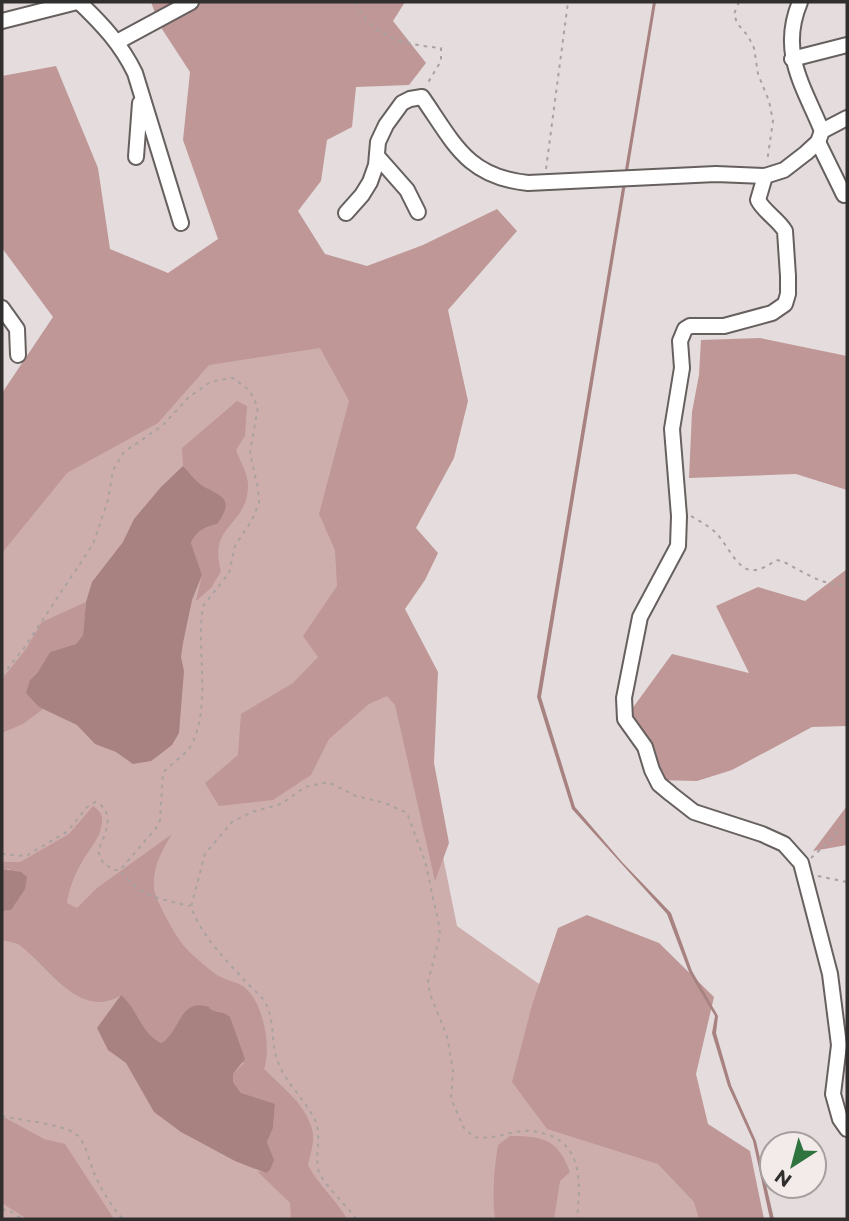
<svg xmlns="http://www.w3.org/2000/svg" width="849" height="1221" viewBox="0 0 849 1221" font-family="Montserrat,sans-serif">
<style>
.green{fill:#ceaead}
.forest{fill:#be9796}
.water{fill:#a78281}
.lines{fill:none;stroke-linecap:round;stroke-linejoin:round}
.minor-casing{stroke:#66605f;stroke-width:18}
.path{stroke:#a8a2a1;stroke-width:2;stroke-dasharray:3.5 5;stroke-linecap:butt}
.minor{stroke:#fff;stroke-width:14}
</style>
<rect width="100%" height="100%" fill="#e5dddd"/>
<polygon class="green" points="332,334 360,390 411,699 457,926 549,991 711,1219 2,1219 2,507 200,352"/>
<g class="forest">
<polygon points="151,2 405,2 393,21 426,63 409,85 356,87 352,127 327,140 321,181 298,211 325,254 367,266 423,245 497,209 517,231 448,310 468,401 454,458 416,528 438,553 425,580 405,609 438,672 434,763 449,843 435,881 395,705 387,696 369,704 329,739 311,775 273,800 219,806 205,783 238,755 241,714 293,683 318,657 303,636 337,586 335,550 319,514 349,401 320,348 209,365 158,423 67,473 2,553 2,393 53,317 2,248 2,76 56,66 98,168 110,249 168,273 218,239 183,140 190,72 160,26"/>
<polygon points="760,338 847,356 847,490 796,474 689,478 692,412 699,375 701,340"/>
<path d="M237,401L247,406L245,436L236,450C240,461 249,476 248,487C246,528 208,524 221,571L211,588L196,601L202,575L191,543C196,532 202,529 213,525L208,488L200,485L183,466L182,448Z"/>
<polygon points="847,569 847,726 812,727 732,770 697,781 658,780 629,713 672,654 749,673 716,606 758,587 805,601"/>
<polygon points="86,602 83,635 76,644 50,652 38,672 30,680 39,707 43,709 23,724 2,733 2,679 26,649 42,622"/>
<path d="M93,806C97,809 102,813 102,819C103,835 90,848 83,860C75,874 69,888 67,903L77,908L97,888L172,834C162,850 152,868 154,889C156,901 176,937 184,946C193,956 206,967 217,975C225,980 234,981 241,985C263,997 272,1048 264,1069C280,1085 304,1103 311,1126C316,1138 311,1152 308,1165C318,1185 336,1199 347,1219H291L290,1203L257,1171L266,1173L271,1153L267,1142L273,1128L275,1105L241,1093L233,1082V1074L244,1063L169,1038L161,1043C142,1033 137,1009 121,995C81,1021 49,968 22,947C17,942 9,942 2,940V911L11,910L10,869H2V862H20L69,834Z"/>
<polygon points="847,806 847,845 813,851"/>
<polygon points="587,915 659,943 714,997 696,1074 708,1124 750,1151 764,1219 699,1219 694,1202 658,1164 547,1129 512,1082 532,1005 558,928"/>
<polygon points="2,1116 44,1139 65,1144 114,1219 27,1219 2,1203"/>
<path d="M510,1136C543,1136 558,1139 570,1172L560,1181L554,1219H495C492,1195 494,1169 498,1145Z"/>
</g>
<g class="water">
<polygon points="653,2 656,2 541,697 575,807 622,862 671,913 692,971 718,1016 716,1033 731,1085 756,1141 774,1219 770,1219 753,1141 728,1086 712,1033 715,1016 689,972 667,914 572,809 537,697"/>
<path d="M183,466C189,472 196,482 203,486C223,497 234,499 218,523C206,528 197,529 191,543L202,575L192,600L183,643L181,657L184,671L179,733L172,745L159,755L151,761L133,764L116,752L95,744L77,725L39,707L26,693L30,680L38,672L50,652L76,644L83,635L86,602L92,582L123,542L134,519L161,487Z"/>
<polygon points="2,869 21,872 27,877 25,889 11,910 2,911"/>
<path d="M121,995C137,1008 141,1033 161,1043C180,1033 179,1000 205,1006C214,1008 205,1007 214,1011C221,1013 224,1012 230,1017L245,1059L233,1074V1082L241,1093L275,1104L273,1128L267,1142L274,1160L270,1170L266,1173L235,1161L181,1132L154,1112L126,1063L108,1050L97,1028Z"/>
</g>
<g class="lines">
<g class="minor-casing">
<g id="minor">
<path d="M79,2C102,24 121,44 135,73L181,223"/>
<path d="M800,2C779,52 803,85 822,131"/>
<polyline points="2,21 77,2"/>
<polyline points="117,42 191,2"/>
<polyline points="792,59 847,45"/>
<polyline points="818,142 844,195"/>
<polyline points="377,156 407,190 418,212"/>
<polyline points="136,157 140,103"/>
<path d="M765,176L758,200C764,212 778,219 785,231L788,276V294L785,304L772,313L724,326H690L685,329L680,341L682,368L672,429L679,516L678,546L640,617L624,698L625,719L645,747L652,770L659,784L671,794L694,812L762,834L784,844L801,863L830,974L839,1045L833,1094L840,1119L847,1129"/>
<path d="M346,213L362,195L370,182L376,165L378,142L386,125L402,103L410,99L422,97C454,143 467,177 528,183L716,174L765,176L784,170L806,153L818,142L822,131L847,118"/>
<polyline points="2,308 17,329 18,355"/>
</g>
</g>
<g class="path">
<path d="M356,2C369,37 406,45 441,48V61L426,86"/>
<polyline points="739,2 734,14 737,23 748,36 754,48 758,74 769,101 773,121 767,162"/>
<polyline points="546,169 568,2"/>
<path d="M691,516C701,522 711,527 718,535C737,559 743,585 776,560L782,561C804,572 822,586 847,585"/>
<path d="M2,676L24,648L93,544L108,500L113,470L124,452L162,426L189,397L209,383L218,380L233,378L249,390L258,407L250,453L258,488L259,503L252,520L235,546L229,573L203,606C196,649 211,700 193,742C187,755 172,762 163,773L160,820L156,828L120,870"/>
<path d="M2,854L26,856L68,831L87,807L95,802C117,811 105,835 98,851L103,863L114,870H120C138,896 160,899 190,906"/>
<polyline points="811,858 833,838 847,815"/>
<polyline points="818,876 847,882"/>
<path d="M2,1116C19,1120 63,1124 76,1134C86,1142 89,1161 94,1173C101,1189 111,1206 123,1219"/>
<polyline points="2,1209 12,1212 22,1219"/>
<path d="M356,1219C347,1205 319,1181 318,1168C315,1151 322,1137 315,1120C305,1099 286,1084 278,1062C270,1042 276,1018 263,999C259,994 253,989 248,984C227,961 202,937 191,907L205,854L232,822L252,812L281,804L305,787L328,782L356,796L385,803L407,813L425,861L439,925L440,935L428,982L430,994L447,1036L453,1071L451,1099L464,1128L474,1137C492,1140 505,1133 522,1131C531,1130 540,1132 549,1135C584,1148 580,1188 577,1219"/>
</g>
<use href="#minor" class="minor"/>
</g>
<rect width="849" height="1221" fill="none" stroke="#312f2e" stroke-width="7"/>
<g transform="translate(793 1165) rotate(216)"><circle r="33" fill="#f2ebea" stroke="#a5a09f" stroke-width="2"/>
<path d="M0-5L12 26L0 18L-12 26Z" fill="#2f743f"/>
<text y="-10" font-size="19" font-weight="bold" text-anchor="middle" fill="#312f2e">N</text>
</g>
</svg>
